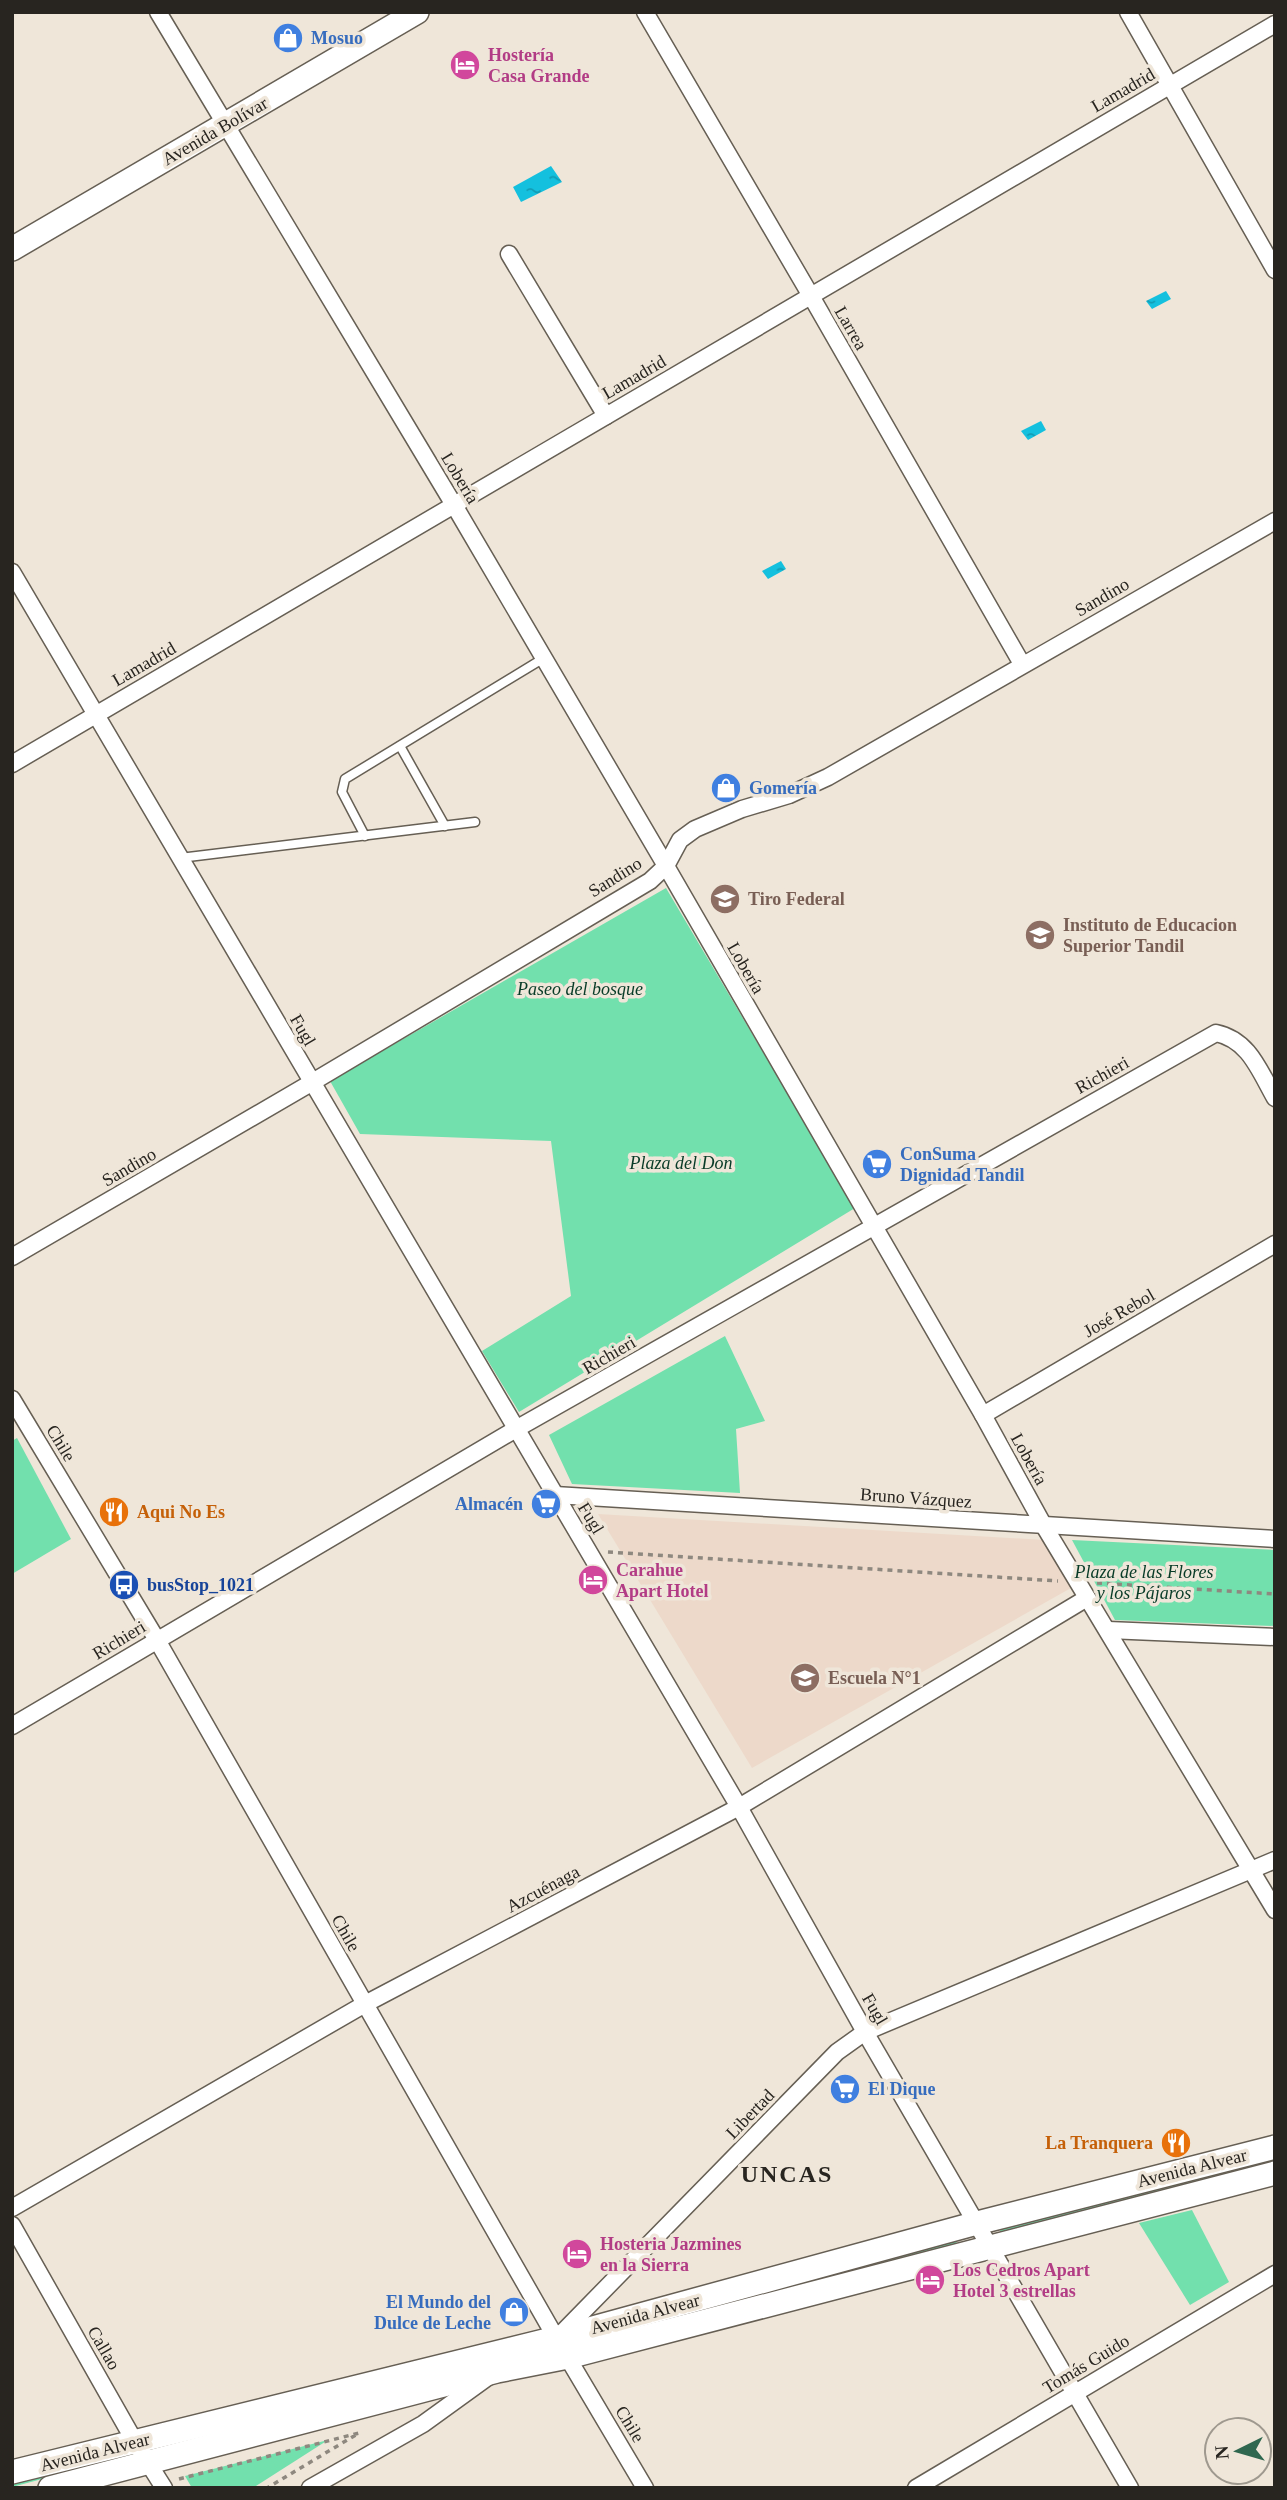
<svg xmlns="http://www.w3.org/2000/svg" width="1287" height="2500" viewBox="0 0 1287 2500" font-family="'Times New Roman',serif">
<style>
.education{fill:#edd9ca}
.green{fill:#72e0ad}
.water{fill:url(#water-ripples)}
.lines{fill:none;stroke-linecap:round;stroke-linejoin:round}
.service-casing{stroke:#665f54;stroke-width:11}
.minor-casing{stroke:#665f54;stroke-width:19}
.secondary-casing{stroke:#665f54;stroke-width:26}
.path{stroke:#8e887f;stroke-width:3.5;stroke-dasharray:5 5;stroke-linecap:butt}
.service{stroke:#fff;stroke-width:8}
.minor{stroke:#fff;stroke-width:16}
.secondary{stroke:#fff;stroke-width:23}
.labels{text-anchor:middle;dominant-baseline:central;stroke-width:7;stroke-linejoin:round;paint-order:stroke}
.shop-label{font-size:18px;font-weight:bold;fill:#366cbe;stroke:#efe6d9;text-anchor:start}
.hotel-label{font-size:18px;font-weight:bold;fill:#b23c85;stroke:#efe6d9;text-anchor:start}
.street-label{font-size:18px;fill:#282520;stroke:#efe6d9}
.education-label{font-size:18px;font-weight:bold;fill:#785e54;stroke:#efe6d9;text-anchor:start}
.park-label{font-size:18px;font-style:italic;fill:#083b27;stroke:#efe6d9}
.food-label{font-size:18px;font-weight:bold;fill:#c56008;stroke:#efe6d9;text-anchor:start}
.transit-label{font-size:18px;font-weight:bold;fill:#164399;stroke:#efe6d9;text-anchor:start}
.district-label{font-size:24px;font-weight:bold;letter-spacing:2px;fill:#282520;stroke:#efe6d9}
</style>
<defs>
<pattern id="water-ripples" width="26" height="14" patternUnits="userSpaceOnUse" patternTransform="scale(1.75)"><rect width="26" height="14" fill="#14c0de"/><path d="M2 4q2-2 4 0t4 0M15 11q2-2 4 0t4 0" fill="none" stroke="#129cb4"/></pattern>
</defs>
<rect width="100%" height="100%" fill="#efe6d9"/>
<polygon class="education" points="598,1514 1045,1540 1071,1588 752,1768"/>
<g class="green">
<polygon points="666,888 855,1208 519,1412 482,1351 571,1296 551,1141 360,1134 330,1081"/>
<polygon points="725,1336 765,1421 736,1429 740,1493 572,1484 549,1435"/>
<polygon points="17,1438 71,1539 12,1574 12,1441"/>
<polygon points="1072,1540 1275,1550 1275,1626 1115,1620"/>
<polygon points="1275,2158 1275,2165 1003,2236 1000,2230"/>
<polygon points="1192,2210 1229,2282 1190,2305 1139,2223"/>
<polygon points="956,2239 957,2246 598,2340 595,2334"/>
<polygon points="328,2440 253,2488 192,2488 185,2476"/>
<polygon points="109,2454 110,2461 12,2487 12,2479"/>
</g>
<g class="water">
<polygon points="551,166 562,182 521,202 513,187"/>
<polygon points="1166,291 1171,299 1152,309 1146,301"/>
<polygon points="1041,421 1046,430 1028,440 1021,431"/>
<polygon points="781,561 786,569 768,579 762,571"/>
</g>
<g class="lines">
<g class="service-casing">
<g id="service">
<polyline points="400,746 445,826"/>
<polyline points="365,836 342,792 345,779 544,658"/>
<polyline points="180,858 475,822"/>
</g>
</g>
<g class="minor-casing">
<g id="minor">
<polyline points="158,12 454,505 666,866 983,1415 1044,1526 1275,1910"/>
<polyline points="645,12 811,296 1022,664"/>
<polyline points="1128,12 1275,270"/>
<polyline points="509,254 606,416"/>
<polyline points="12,572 739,1807 865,2032 1130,2488"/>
<polyline points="12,764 1275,24"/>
<polyline points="12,1257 311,1083 650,881 666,866 680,840 695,829 742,809 789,795 828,777 1275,521"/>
<polyline points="12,1399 157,1640 556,2338 645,2488"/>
<polyline points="983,1415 1275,1244"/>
<polyline points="555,1495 1275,1539"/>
<polyline points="1108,1630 1275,1637"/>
<path d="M12,1726L516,1429L1216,1033C1249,1040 1259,1070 1275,1098"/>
<polyline points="12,2208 365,2004 739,1807 1087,1598"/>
<polyline points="12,2225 135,2442 164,2488"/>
<polyline points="559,2336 837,2052 865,2032 1275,1860"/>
<polyline points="310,2488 423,2424 488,2377"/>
<polyline points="916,2488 1275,2274"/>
</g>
</g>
<g class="secondary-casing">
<g id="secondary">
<polyline points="12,249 417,12"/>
<polyline points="12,2472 556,2338 977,2223 1275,2147"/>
<polyline points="50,2488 497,2371 568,2357 1275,2173"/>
</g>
</g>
<g class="path">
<polyline points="608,1552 1058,1581"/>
<polyline points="1097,1583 1275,1594"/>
<polyline points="179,2479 359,2433 267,2488"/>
</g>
<use href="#service" class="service"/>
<use href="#minor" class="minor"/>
<use href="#secondary" class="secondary"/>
</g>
<defs>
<g id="shop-disc" transform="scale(1.575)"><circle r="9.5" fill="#3f7fe0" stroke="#efe6d9"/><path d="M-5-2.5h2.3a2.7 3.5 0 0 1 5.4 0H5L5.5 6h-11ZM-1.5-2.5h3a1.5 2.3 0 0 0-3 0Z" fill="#fff"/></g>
<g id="hotel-disc" transform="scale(1.575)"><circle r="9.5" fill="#d1479c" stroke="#efe6d9"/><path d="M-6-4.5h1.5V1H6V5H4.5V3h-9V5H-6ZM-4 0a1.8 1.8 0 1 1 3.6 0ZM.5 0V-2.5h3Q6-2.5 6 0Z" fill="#fff"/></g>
<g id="school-disc" transform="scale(1.575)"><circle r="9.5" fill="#8d6e63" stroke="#efe6d9"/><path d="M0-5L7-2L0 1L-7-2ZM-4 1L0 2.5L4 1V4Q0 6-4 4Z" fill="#fff"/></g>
<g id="supermarket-disc" transform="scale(1.575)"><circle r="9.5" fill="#3f7fe0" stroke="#efe6d9"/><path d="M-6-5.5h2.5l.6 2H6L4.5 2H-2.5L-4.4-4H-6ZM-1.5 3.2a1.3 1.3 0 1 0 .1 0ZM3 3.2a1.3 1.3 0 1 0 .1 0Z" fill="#fff"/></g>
<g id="restaurant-disc" transform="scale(1.575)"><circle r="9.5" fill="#e8710a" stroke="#efe6d9"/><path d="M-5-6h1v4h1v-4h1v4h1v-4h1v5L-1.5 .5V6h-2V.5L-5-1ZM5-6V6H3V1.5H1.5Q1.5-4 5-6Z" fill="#fff"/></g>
<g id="bus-disc" transform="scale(1.575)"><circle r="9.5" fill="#1a4fb4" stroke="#efe6d9"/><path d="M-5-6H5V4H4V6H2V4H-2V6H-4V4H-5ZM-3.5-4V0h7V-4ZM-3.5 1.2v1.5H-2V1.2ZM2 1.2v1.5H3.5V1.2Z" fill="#fff"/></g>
</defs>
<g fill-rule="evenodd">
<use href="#shop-disc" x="288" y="38"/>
<use href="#hotel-disc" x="465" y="65"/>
<use href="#shop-disc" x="726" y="788"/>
<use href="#school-disc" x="725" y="899"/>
<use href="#school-disc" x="1040" y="935"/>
<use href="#supermarket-disc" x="877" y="1164"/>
<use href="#supermarket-disc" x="546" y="1504"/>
<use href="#restaurant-disc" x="114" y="1512"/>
<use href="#hotel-disc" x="593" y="1580"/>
<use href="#bus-disc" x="124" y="1585"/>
<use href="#school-disc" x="805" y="1678"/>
<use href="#supermarket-disc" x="845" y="2089"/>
<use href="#restaurant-disc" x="1176" y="2143"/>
<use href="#hotel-disc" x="577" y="2254"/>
<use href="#hotel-disc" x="930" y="2280"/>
<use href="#shop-disc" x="514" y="2312"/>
</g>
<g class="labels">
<g class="shop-label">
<text x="311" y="38">Mosuo</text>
<text x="749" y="788">Gomería</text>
<text x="900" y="1154">ConSuma<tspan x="900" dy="21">Dignidad Tandil</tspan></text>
<text x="523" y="1504" text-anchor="end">Almacén</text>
<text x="868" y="2089">El Dique</text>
<text x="491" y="2302" text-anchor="end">El Mundo del<tspan x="491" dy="21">Dulce de Leche</tspan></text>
</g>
<g class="hotel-label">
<text x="488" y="55">Hostería<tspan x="488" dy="21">Casa Grande</tspan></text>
<text x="616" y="1570">Carahue<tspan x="616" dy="21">Apart Hotel</tspan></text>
<text x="600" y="2244">Hosteria Jazmines<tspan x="600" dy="21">en la Sierra</tspan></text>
<text x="953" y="2270">Los Cedros Apart<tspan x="953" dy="21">Hotel 3 estrellas</tspan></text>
</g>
<g class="street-label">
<text transform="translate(1123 90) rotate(-30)">Lamadrid</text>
<text transform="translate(215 131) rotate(-30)">Avenida Bolívar</text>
<text transform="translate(851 328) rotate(60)">Larrea</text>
<text transform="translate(634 377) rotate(-30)">Lamadrid</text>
<text transform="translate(460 478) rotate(59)">Lobería</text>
<text transform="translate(1102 597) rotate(-30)">Sandino</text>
<text transform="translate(144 664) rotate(-30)">Lamadrid</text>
<text transform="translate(615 877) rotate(-32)">Sandino</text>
<text transform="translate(746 968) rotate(60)">Lobería</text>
<text transform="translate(303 1030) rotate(60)">Fugl</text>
<text transform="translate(1102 1075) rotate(-29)">Richieri</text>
<text transform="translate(129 1167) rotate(-30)">Sandino</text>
<text transform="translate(1119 1313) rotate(-30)">José Rebol</text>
<text transform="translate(609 1355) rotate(-30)">Richieri</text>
<text transform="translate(61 1443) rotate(59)">Chile</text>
<text transform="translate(1029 1459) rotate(61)">Lobería</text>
<text transform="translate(916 1498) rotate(4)">Bruno Vázquez</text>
<text transform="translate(591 1518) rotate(59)">Fugl</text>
<text transform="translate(119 1640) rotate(-31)">Richieri</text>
<text transform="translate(543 1889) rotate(-28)">Azcuénaga</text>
<text transform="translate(346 1933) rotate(60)">Chile</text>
<text transform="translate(875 2009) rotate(60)">Fugl</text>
<text transform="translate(750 2114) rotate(-46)">Libertad</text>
<text transform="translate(1192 2168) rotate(-14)">Avenida Alvear</text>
<text transform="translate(645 2314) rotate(-15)">Avenida Alvear</text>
<text transform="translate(104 2348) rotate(60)">Callao</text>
<text transform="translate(1086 2364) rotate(-31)">Tomás Guido</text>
<text transform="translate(630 2424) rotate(59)">Chile</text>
<text transform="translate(95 2452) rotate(-14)">Avenida Alvear</text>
</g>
<g class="education-label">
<text x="748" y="899">Tiro Federal</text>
<text x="1063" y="925">Instituto de Educacion<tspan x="1063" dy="21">Superior Tandil</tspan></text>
<text x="828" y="1678">Escuela N°1</text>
</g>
<g class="park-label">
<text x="580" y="989">Paseo del bosque</text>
<text x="681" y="1163">Plaza del Don</text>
<text x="1144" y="1572">Plaza de las Flores<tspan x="1144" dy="21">y los Pájaros</tspan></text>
</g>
<g class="food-label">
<text x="137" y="1512">Aqui No Es</text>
<text x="1153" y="2143" text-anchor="end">La Tranquera</text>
</g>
<g class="transit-label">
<text x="147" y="1585">busStop_1021</text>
</g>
<g class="district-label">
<text x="787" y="2174">UNCAS</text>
</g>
</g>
<rect width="1287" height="2500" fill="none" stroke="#282520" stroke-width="28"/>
<g transform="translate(1238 2451) rotate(265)"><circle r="33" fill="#efe6d9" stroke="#9f998f" stroke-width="2"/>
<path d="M0-5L12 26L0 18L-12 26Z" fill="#2f674f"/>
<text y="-10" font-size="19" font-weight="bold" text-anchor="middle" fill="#282520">N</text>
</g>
</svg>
